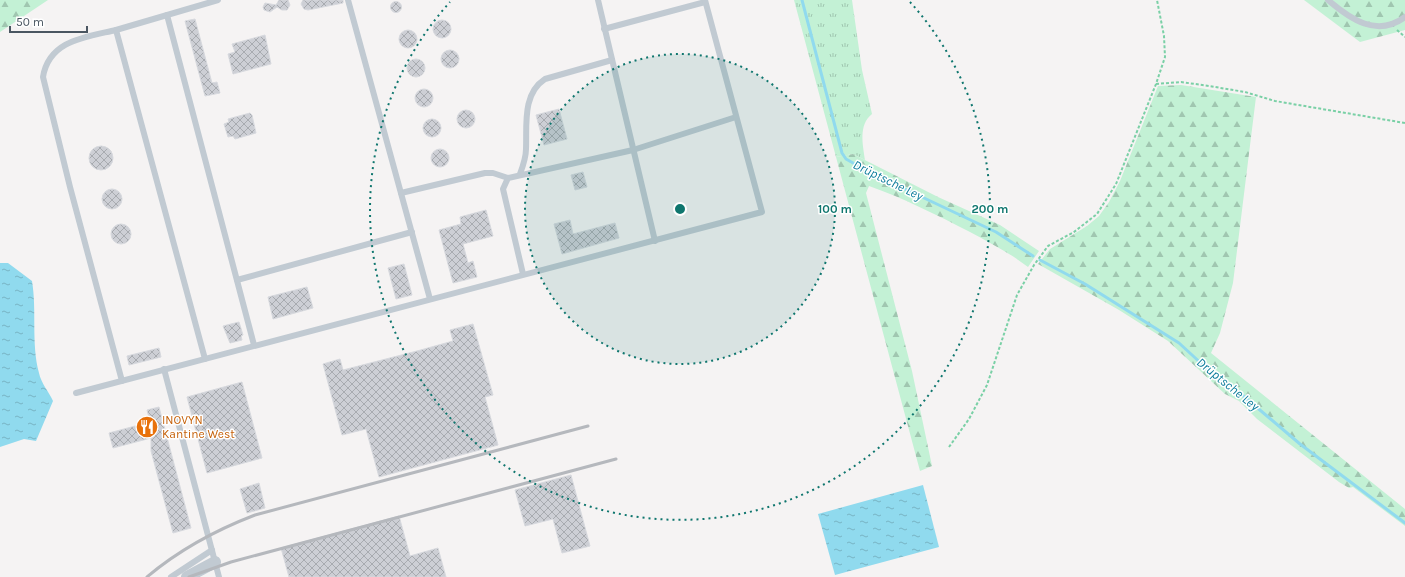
<svg xmlns="http://www.w3.org/2000/svg" width="1405" height="577" viewBox="0 0 1405 577" font-family="Karla,sans-serif">
<style>
.grass{fill:url(#grass-tufts)}
.forest{fill:url(#forest-firs)}
.water{fill:url(#water-ripples)}
.lines{fill:none;stroke-linecap:round;stroke-linejoin:round}
.stream{stroke:#90daee;stroke-width:3}
.building{fill:url(#building-cross-hatch);stroke:#d7d9de}
.path{stroke:#7ad0a6;stroke-width:2;stroke-dasharray:3 2;stroke-linecap:butt}
.lane{stroke:#c1cad2;stroke-width:6}
.street{stroke:#c1cad2;stroke-width:12}
.rail{stroke:#b5b8bd;stroke-width:3}
.ring{fill:none;stroke:#0f766e;stroke-width:2;stroke-dasharray:2 4}
.labels{text-anchor:middle;dominant-baseline:central;stroke-width:3;stroke-linejoin:round;paint-order:stroke}
.food-label{font-size:12px;fill:#c56008;stroke:#fff;text-anchor:start}
.water-label{font-size:13px;font-style:italic;fill:#0c7c9b;stroke:#fff}
.centre{fill:#0f766e;stroke:#fff;stroke-width:2}
.ring-label{font-size:12px;text-anchor:middle;font-weight:bold;fill:#0f766e;stroke:#fff;stroke-width:3;stroke-linejoin:round;paint-order:stroke}
</style>
<defs>
<pattern id="grass-tufts" width="24" height="20" patternUnits="userSpaceOnUse"><rect width="24" height="20" fill="#c3f1d5"/><path d="M3 7l-1-3M5 7V3M7 7l1-3M15 17l-1-3M17 17v-4M19 17l1-3" fill="none" stroke="#a0c6b0"/></pattern>
<pattern id="forest-firs" width="22" height="20" patternUnits="userSpaceOnUse"><rect width="22" height="20" fill="#c3f1d5"/><path d="M5 1l3.5 6h-7zM16 11l3.5 6h-7z" fill="#a0c6b0"/></pattern>
<pattern id="water-ripples" width="26" height="14" patternUnits="userSpaceOnUse"><rect width="26" height="14" fill="#90daee"/><path d="M2 4q2-2 4 0t4 0M15 11q2-2 4 0t4 0" fill="none" stroke="#78b4c4"/></pattern>
<pattern id="building-cross-hatch" width="8" height="8" patternUnits="userSpaceOnUse"><rect width="8" height="8" fill="#cdcfd5"/><path d="M0 0l8 8M0 8l8-8" fill="none" stroke="#a8abb0"/></pattern>
</defs>
<rect width="100%" height="100%" fill="#f5f3f3"/>
<path class="grass" d="M794,0H852L862,70L872,114C858,125 863,145 865,160L853,154L836,157Z"/>
<g class="forest">
<polygon points="0,0 48,0 0,32"/>
<polygon points="1304,0 1405,0 1405,30 1360,42"/>
<polygon points="1181,85 1256,97 1233,283 1220,333 1211,353 1405,509 1405,526 1353,487 1349,488 1339,482 1257,419 1239,401 1225,394 1168,341 1119,310 1038,264 1050,249 1087,226 1099,216 1109,202 1120,181 1158,86"/>
<path d="M853,154L938,197L1000,225L1039,251L1028,267C1010,253 990,243 970,232C937,215 903,198 869,186L866,193L912,371L932,466L920,471L836,157Z"/>
</g>
<g class="water">
<path d="M0,263H8L32,281C37,311 31,343 39,373C41,383 49,392 53,401L36,441L24,439L0,447Z"/>
<polygon points="923,485 939,547 835,575 818,514"/>
</g>
<g class="lines">
<g class="stream">
<polyline points="802,0 842,153 846,159 869,172 996,232 1033,256"/>
<polyline points="1040,260 1085,284 1179,343 1217,378 1241,394 1300,444 1405,523"/>
</g>
</g>
<g class="building">
<polygon points="279,0 288,0 290,5 287,10 282,10 277,7 270,12 264,10 263,7 265,3 276,5"/>
<polygon points="303,0 343,0 343,3 308,10 304,9 301,4"/>
<circle cx="396" cy="7" r="5.5"/>
<polygon points="195,19 212,83 217,82 220,93 205,96 185,21"/>
<circle cx="442" cy="29" r="9"/>
<circle cx="408" cy="39" r="9"/>
<polygon points="265,35 271,64 233,74 228,54 235,52 232,44"/>
<circle cx="450" cy="59" r="9"/>
<circle cx="416" cy="68" r="9"/>
<circle cx="424" cy="98" r="9"/>
<polygon points="559,109 567,139 544,145 536,115"/>
<circle cx="466" cy="119" r="9"/>
<polygon points="250,113 252,115 256,133 235,139 233,136 228,137 224,124 229,122 228,119"/>
<circle cx="432" cy="128" r="9"/>
<circle cx="101" cy="158" r="12"/>
<circle cx="440" cy="158" r="9"/>
<polygon points="583,172 587,187 575,190 571,175"/>
<circle cx="112" cy="199" r="10"/>
<polygon points="486,210 493,236 463,244 468,263 473,261 477,277 453,283 439,230 461,224 460,217"/>
<polygon points="570,220 573,234 615,223 619,238 562,254 554,224"/>
<circle cx="121" cy="234" r="10"/>
<polygon points="404,264 412,295 396,299 388,268"/>
<polygon points="307,287 313,308 273,319 268,297"/>
<polygon points="239,322 243,335 241,336 242,340 230,343 223,326"/>
<polygon points="473,324 493,395 485,397 498,445 379,477 366,429 342,435 323,364 340,359 343,370 417,351 453,341 450,330"/>
<polygon points="159,348 161,357 129,365 127,356"/>
<polygon points="242,382 262,458 207,473 187,397"/>
<polygon points="159,407 191,528 173,533 151,451 151,438 113,448 109,433 150,422 147,410"/>
<polygon points="571,475 590,546 562,553 553,519 525,526 515,490"/>
<polygon points="259,483 265,508 247,513 240,489"/>
<polygon points="399,516 410,556 438,548 446,577 289,577 281,548"/>
</g>
<g class="lines">
<g class="path">
<polyline points="1397,30 1405,37"/>
<polyline points="1156,84 1181,82 1209,86 1245,92 1275,101 1405,123"/>
<polyline points="949,447 969,419 987,385 1017,295 1034,265 1048,246 1074,232 1097,214 1116,184 1156,84 1165,57 1164,36 1157,0"/>
</g>
<g class="lane">
<polyline points="348,0 430,299"/>
<polyline points="598,0 655,241"/>
<path d="M1328,0C1350,19 1377,38 1405,17"/>
<polyline points="167,15 254,345"/>
<polyline points="604,29 705,2"/>
<path d="M116,30C86,37 49,40 43,77L70,187L122,381"/>
<path d="M520,174C523,166 526,158 526,149C527,125 522,94 545,79L612,60"/>
<polyline points="401,193 485,173 493,173 508,178"/>
<polyline points="523,274 503,189 508,178 633,150 736,117"/>
<polyline points="237,280 412,232"/>
<polyline points="205,359 116,30 218,0"/>
<polyline points="164,369 219,577"/>
<polyline points="76,393 762,212 705,0"/>
<polyline points="171,577 212,550"/>
</g>
<polyline class="street" points="187,577 215,562"/>
<g class="rail">
<path d="M147,577C180,549 216,530 255,515L588,426"/>
<polyline points="189,577 231,562 616,459"/>
</g>
</g>
<circle cx="680" cy="209" r="155" fill="#0f766e" fill-opacity=".12"/>
<g class="ring">
<circle cx="680" cy="209" r="155"/>
<path d="M910 2A310 310 0 1 1 450 2"/>
</g>
<defs>
<g id="restaurant-disc" transform="scale(1.15)"><circle r="9.5" fill="#e8710a" stroke="#fff"/><path d="M-5-6h1v4h1v-4h1v4h1v-4h1v5L-1.5 .5V6h-2V.5L-5-1ZM5-6V6H3V1.5H1.5Q1.5-4 5-6Z" fill="#fff"/></g>
</defs>
<g fill-rule="evenodd">
<use href="#restaurant-disc" x="147" y="427"/>
</g>
<g class="labels">
<g class="food-label">
<text x="162" y="420">INOVYN<tspan x="162" dy="14">Kantine West</tspan></text>
</g>
<g class="water-label">
<text transform="translate(888 180) rotate(26)">Drüptsche Ley</text>
<text transform="translate(1228 384) rotate(39)">Drüptsche Ley</text>
</g>
</g>
<circle cx="680" cy="209" r="6" class="centre"/>
<g class="ring-label">
<text x="835" y="213">100 m</text>
<text x="990" y="213">200 m</text>
</g>
<path d="M10 26v6h77v-6" fill="none" stroke="#4a5661" stroke-width="2"/>
<text x="16" y="26" font-size="12" fill="#4a5661" stroke="#ffffff" stroke-width="3" paint-order="stroke">50 m</text>
</svg>
